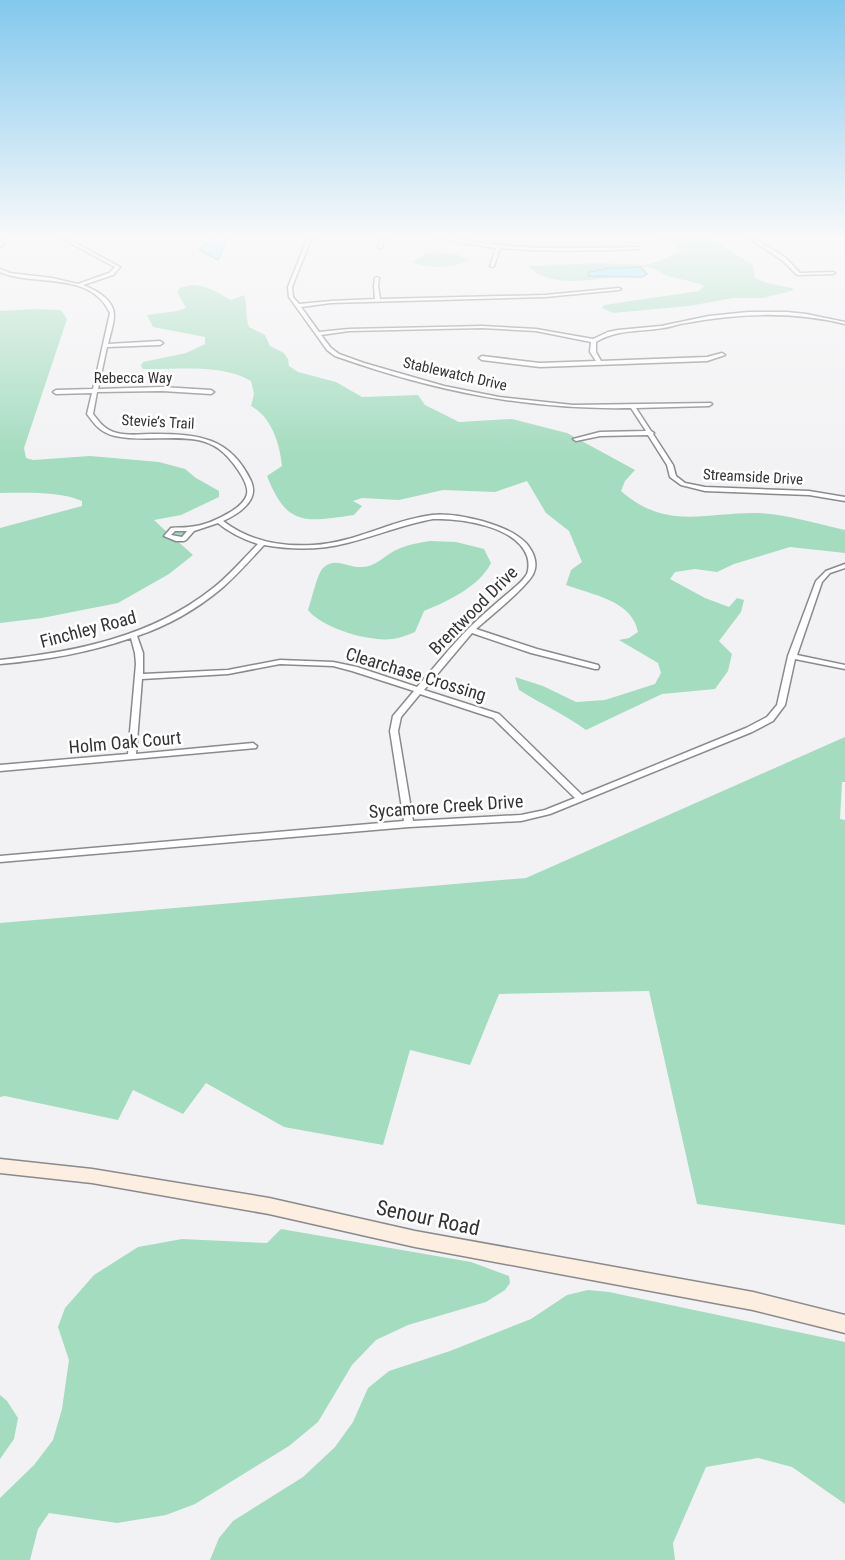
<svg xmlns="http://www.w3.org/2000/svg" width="845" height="1560" viewBox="0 0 845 1560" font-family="'Roboto Condensed',sans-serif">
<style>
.green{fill:#a4dcbf}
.water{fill:#8ae7f5;stroke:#70b1bb;stroke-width:1.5}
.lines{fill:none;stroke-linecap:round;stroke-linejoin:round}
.street-casing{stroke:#898a8c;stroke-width:3}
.secondary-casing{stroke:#898a8c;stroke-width:3}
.street{fill:#fff;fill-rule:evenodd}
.secondary{fill:#fdeee2;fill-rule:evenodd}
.labels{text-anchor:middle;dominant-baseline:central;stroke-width:5;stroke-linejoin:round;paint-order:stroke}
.far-street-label{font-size:15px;fill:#333334;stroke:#fff}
.street-label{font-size:18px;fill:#333334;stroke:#fff}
.near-street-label{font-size:21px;fill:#333334;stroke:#fff}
</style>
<rect width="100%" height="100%" fill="#f2f2f4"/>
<g class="green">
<path d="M649,237H710L753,265L755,278L767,283L792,288L794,290L763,298H733L689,306L613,313L602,308L604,305L699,291L704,286C693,281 683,280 672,277C665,276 660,271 654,269C634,261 608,269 588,275L616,277C588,280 549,288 528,266L599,263L645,265L660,261L681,251L671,242Z"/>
<path d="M429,252L456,254L470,260C455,268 428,269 412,262Z"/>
<path d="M190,285C208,285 216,292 231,300L244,295C248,307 245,315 249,327L265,335L270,346L284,353L288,359L289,366L298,372L336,382L362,397L418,395L425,405L459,422L512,419L567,433L635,470L625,481L621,491C667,531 705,512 758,513C785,514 819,524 845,530V553L790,547L734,564L717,572L695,569L675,572L670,579L705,598L729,607L737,598L744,600L741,612L719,641L732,654L728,671L715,689L662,694L586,730C564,714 541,704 519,690L515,677L543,686L576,702L605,700L655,684L661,673L658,663L619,640L629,638L638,632C632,600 592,595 566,585L571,570L582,562L569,531L546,513L527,481L495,492L443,490L399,500L362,498L353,501L362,506L354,515C305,522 287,527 267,476L282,466C280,445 272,417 251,406L254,394L251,381C220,363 178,370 143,369L141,366L143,362L186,353L205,344V337L153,327L147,315L177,311L186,308L177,292L180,288Z"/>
<path d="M33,309L61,310L67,319L24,448L26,458L33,460L90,456L159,462L185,469L196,478L219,491V497L181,515L154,520L170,535L175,531L187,532L181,537H173L193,555L169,574L118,603L42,618L0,623V528L82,506V501C58,491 26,493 0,493V311Z"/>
<path d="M430,541L456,542L484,549L491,563C479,587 448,601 424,611L415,632C408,635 400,638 392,639C369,642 322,628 308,610C312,599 317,574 323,568C335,556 348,568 362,567C375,567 383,557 394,551C405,545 418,543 430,541Z"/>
<polygon points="845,737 845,782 842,782 840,819 845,820 845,1225 697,1204 649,991 499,994 470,1065 410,1050 383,1145 284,1127 206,1083 183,1114 133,1090 118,1120 5,1096 0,1097 0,923 526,878"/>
<polygon points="281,1229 471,1262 509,1276 510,1283 505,1290 486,1302 408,1325 376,1340 352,1365 318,1422 289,1446 195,1504 166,1515 117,1523 49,1513 38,1529 30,1560 0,1560 0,1498 34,1465 53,1440 62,1409 69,1360 58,1327 65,1308 94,1275 138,1247 182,1239 267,1243"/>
<polygon points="588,1290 609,1292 845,1342 845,1504 792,1467 758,1458 706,1467 673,1543 675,1560 210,1560 219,1538 233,1521 303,1477 335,1447 353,1422 368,1388 389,1371 450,1351 531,1319 567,1295"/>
<polygon points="0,1395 7,1401 18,1418 14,1439 0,1459"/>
</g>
<g class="water">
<polygon points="213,237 228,237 218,260 199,250"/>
<polygon points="641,267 647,274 642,277 588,276 589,272 611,268"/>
</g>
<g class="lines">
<g class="street-casing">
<g id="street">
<polygon points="0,237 4,237 5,239 2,246 0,247"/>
<path d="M59,237H64L120,267L113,275L83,285C95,290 114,299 114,315C114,324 110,335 108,344L160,341L163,343L160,345L107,347L98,389L162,387L211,390L214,392L211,394L162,391L97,392L93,414C100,423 105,430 117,433C129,436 142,434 154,434C198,434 230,437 251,481C260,501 238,514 223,521C249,541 281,547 313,545C355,543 391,520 432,515C448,513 466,517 482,521C498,526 514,531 526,543C533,551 538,562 534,572C531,584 487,619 476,629L537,649L598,665L599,667L598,669H595L531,653L472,633L424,690L499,714L582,795L746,728L767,717L777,705L788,656L816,581L826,571L845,564V568L830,573L822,582L797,655L845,665V669L795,659L785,705L773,721L752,732L550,814L521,821L409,827L0,862V856L404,821L390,731L393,716L414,691L352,671L333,666L280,664L228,674L142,679L136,754L253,743L257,746L256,748L0,771V765L128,754L136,664L135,653L131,638C88,653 45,660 0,664V660C75,652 151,637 212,589C229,576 243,559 258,544C243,539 230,533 218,523L194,531L186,540L184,541H176L164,536L171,528C177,527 183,528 189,527C204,526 219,519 232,511C238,507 245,502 247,494C250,482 229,456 219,449C214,445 204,441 198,440C171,435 142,442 115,436C100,432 96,426 87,414L92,393L56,394L53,392L56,390L93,389L110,313C90,270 35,287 0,272V269L10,273L52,278L78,284L109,273L115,267ZM433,519C461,518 516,526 527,556C529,561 529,569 527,574C522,582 514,588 507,594C494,605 481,616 469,628C451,646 434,668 417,687L357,667L333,662L280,660L228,670L143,674V653L137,636C167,626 197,609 222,588C237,575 250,560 264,545C292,550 320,550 347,543C376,536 404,524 433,519ZM175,531H187L182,537L171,535ZM420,694L493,718L575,798L545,810L521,815L413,821L398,731L401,717Z"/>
<path d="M308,237H312L292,287L293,297L299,304L331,301L375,299L374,286L375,278L377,277L379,278L378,286L380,299L545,295L619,288L621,289L619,290L545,297L331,303L301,307L319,332L349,329L482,326L536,329L593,339L608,332L618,330L661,326L709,316L748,312H787L806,314L845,322V324C792,311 739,313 686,323C678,324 671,327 663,328C640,332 617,329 596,342V352L601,361L707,357L722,353L725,355L707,361L540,367L482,360L479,358L482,356L540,363L596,361L590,352L591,342L536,331L482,328L349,331L321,335L331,348L339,354L364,363L444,386L499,397L573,405L711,403L712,404L709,406L636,408L651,431L654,433L653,434L673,465L676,476L685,483L705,487L809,491L845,497V501L809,495L705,491L681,485L670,477L667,465L648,435L600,436L576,441L573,439L600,432L646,431L631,408C526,410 434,391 335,356L327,350L289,297L288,287Z"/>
<polygon points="381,237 385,237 382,247 380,248 378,247"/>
<path d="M435,237H444L487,244L537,248H588L638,247L640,248L638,249C592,251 546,252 500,248L494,266L492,267L490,266L496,248L462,243Z"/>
<polygon points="747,237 752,237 786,258 800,273 833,272 835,273 833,274 797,275 782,260"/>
</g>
</g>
<g class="secondary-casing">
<polygon id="secondary" points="0,1159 92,1169 269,1198 415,1231 753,1292 845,1315 845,1333 753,1310 415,1247 269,1214 92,1183 0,1173"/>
</g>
<use href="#street" class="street"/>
<use href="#secondary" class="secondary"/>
</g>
<linearGradient id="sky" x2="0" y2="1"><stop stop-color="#82c8ed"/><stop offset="0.52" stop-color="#f9f9fa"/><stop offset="1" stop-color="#f9f9fa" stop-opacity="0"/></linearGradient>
<rect width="845" height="456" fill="url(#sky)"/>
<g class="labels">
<g class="far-street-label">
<text transform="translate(455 374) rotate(13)">Stablewatch Drive</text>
<text x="133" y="378">Rebecca Way</text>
<text transform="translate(158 422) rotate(3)">Stevie’s Trail</text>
<text transform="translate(753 477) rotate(3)">Streamside Drive</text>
</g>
<g class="street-label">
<text transform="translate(473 610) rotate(-45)">Brentwood Drive</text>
<text transform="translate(88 629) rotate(-15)">Finchley Road</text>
<text transform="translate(416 674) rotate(17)">Clearchase Crossing</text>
<text transform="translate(125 742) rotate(-5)">Holm Oak Court</text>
<text transform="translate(446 806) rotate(-4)">Sycamore Creek Drive</text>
</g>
<g class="near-street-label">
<text transform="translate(428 1218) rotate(12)">Senour Road</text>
</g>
</g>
</svg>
